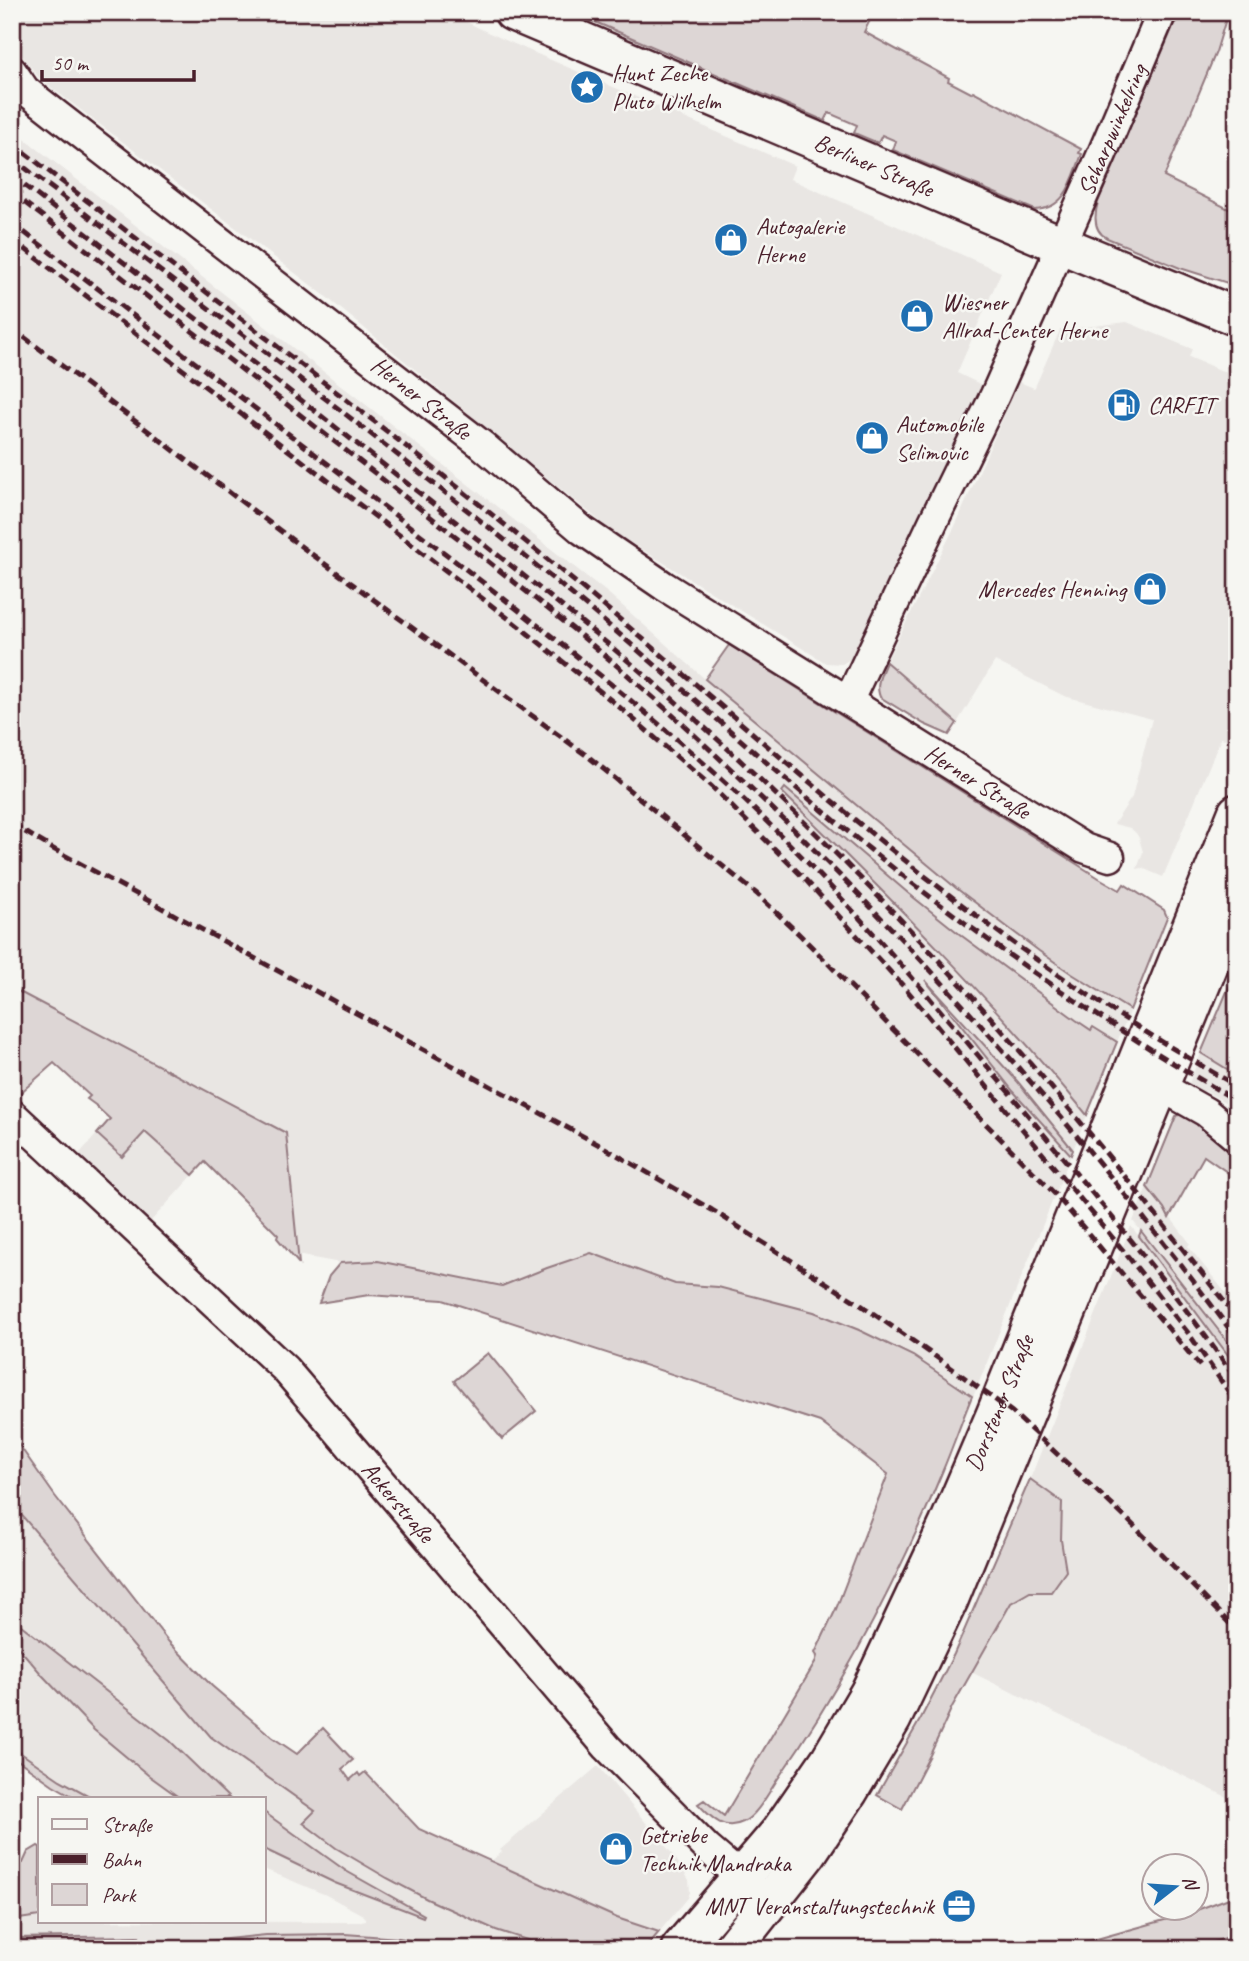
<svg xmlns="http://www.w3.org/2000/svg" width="1249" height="1961" viewBox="0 0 1249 1961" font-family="Caveat,sans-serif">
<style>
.built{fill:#e9e6e3}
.green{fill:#ddd6d5;stroke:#947a80;stroke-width:2}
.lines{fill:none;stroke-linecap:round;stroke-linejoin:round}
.minor-casing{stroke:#4a1f2b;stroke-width:33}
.major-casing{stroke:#4a1f2b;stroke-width:42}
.minor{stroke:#f6f6f2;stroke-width:28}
.major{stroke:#f6f6f2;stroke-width:37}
.rail{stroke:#4a1f2b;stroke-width:5;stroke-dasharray:10 5;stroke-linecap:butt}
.labels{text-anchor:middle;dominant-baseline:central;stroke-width:5;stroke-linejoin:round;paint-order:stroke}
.poi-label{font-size:24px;fill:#4a1f2b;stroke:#f6f6f2;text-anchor:start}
.street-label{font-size:24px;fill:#4a1f2b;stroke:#f6f6f2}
</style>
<rect width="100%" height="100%" fill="#f6f6f2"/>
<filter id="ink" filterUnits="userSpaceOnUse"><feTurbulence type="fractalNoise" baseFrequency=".0143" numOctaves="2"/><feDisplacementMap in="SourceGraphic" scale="14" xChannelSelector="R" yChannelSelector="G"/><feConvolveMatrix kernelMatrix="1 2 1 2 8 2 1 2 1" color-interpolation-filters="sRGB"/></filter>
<g filter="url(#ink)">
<g class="built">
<polygon points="12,12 447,12 487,32 795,166 790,179 1001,272 957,373 982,385 904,556 852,658 842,664 826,663 612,531 324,295 40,79 20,53 12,35"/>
<polygon points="12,129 609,594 705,679 956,888 1039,951 1072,974 1130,1010 1117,1042 1093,1028 1091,1030 962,936 908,893 784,789 782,792 918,928 1053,1073 1087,1115 1073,1150 1018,1082 935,992 1013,1091 1071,1155 973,1397 913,1356 859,1330 814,1312 718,1287 675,1284 591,1254 547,1268 503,1286 378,1261 340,1263 297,1255 286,1133 12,988"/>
<polygon points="1127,322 1192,349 1189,357 1237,377 1237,738 1235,741 1221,738 1163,877 1142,868 1137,869 1143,852 1139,838 1136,833 1130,828 1114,824 1132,797 1152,719 1064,696 995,661 957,723 886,662 955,526 1019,382 1034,388 1035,387 1060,330"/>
<polygon points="1201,1053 1236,1075 1234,1077 1237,1079 1237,1109 1205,1091 1202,1094 1188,1086"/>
<polygon points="145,1132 193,1175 151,1221 79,1154 97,1134 123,1157"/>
<polygon points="1147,1187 1190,1243 1188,1246 1237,1307 1237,1354 1133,1221"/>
<polygon points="1131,1226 1237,1367 1237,1802 971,1672 1011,1603 1030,1592 1051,1592 1066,1571 1061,1540 1062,1502 1030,1479"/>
<polygon points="12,1504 211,1737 315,1812 304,1822 496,1930 555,1949 459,1949 399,1938 345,1934 266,1935 207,1941 169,1949 82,1949 134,1936 12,1938 12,1920 40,1916 40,1921 361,1922 366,1921 366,1918 363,1915 326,1895 264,1869 264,1849 335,1883 381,1902 346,1871 264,1812 264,1798 229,1798 170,1741 12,1618"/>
<polygon points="12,1640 43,1676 94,1730 148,1775 180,1798 93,1798 60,1780 12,1747"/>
<polygon points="598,1766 674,1856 689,1880 690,1892 688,1898 659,1932 617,1918 490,1862 502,1852 500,1850"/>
</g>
<g class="green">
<path d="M572,12H874L864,32L949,78L948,81L971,93L973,91L1081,149L1079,153L1082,154C1072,179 1067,209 1035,210L893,150L896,141L882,135L878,143L854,133L857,125L829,113L825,121Z"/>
<path d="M1185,12H1228L1216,52L1164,177L1237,213V286L1180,268L1107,238C1093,231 1094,216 1098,202L1174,24Z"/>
<polygon points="729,645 1099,878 1120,890 1124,884 1164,910 1167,917 1130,1010 1072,974 1039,951 956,888 705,679"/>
<path d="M886,662L957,723L949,735L924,724L880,697C875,684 881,675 886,662Z"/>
<path d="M785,788L908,893L962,936L1076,1020L1091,1030L1093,1027L1117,1042L1087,1115C993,1001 888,895 782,792Z"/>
<polygon points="925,980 1018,1082 1073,1150 1071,1155 1013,1091"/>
<polygon points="1231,982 1237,984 1237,1079 1234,1078 1235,1074 1201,1053"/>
<polygon points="12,988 286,1133 299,1264 277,1238 278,1235 205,1162 193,1175 145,1132 122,1157 97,1134 110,1119 98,1108 98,1107 87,1099 90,1096 54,1063 18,1095 12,1090"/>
<polygon points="1182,1114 1194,1117 1237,1153 1237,1179 1204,1156 1169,1218 1164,1208 1147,1187 1176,1116"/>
<polygon points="1141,1231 1237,1354 1237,1367 1139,1236"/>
<path d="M591,1253L675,1284L718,1287L814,1312L859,1330L913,1356L972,1396C962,1420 953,1446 943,1470C899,1577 845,1682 779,1777C770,1790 757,1816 743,1822C723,1832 711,1817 698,1804L704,1800L724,1816L815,1663L817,1656L815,1653L836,1609L888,1474L820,1422L443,1300L369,1295L319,1303L329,1276L340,1263L378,1261L502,1286L547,1268Z"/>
<polygon points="488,1353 536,1411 502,1439 454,1381"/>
<polygon points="12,1435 55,1496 169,1642 212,1686 272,1737 297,1754 323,1728 353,1760 342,1769 350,1780 358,1773 360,1776 365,1772 419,1829 617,1918 659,1932 645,1949 555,1949 496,1930 427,1899 387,1878 336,1848 303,1823 315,1811 211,1737 12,1504"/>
<polygon points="1030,1479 1062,1502 1061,1540 1066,1571 1051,1592 1030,1592 1011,1603 952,1707 930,1755 902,1809 877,1795 921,1718 954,1654"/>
<polygon points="12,1618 170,1741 229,1798 180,1798 148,1775 94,1730 43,1676 12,1640"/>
<polygon points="12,1747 60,1780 93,1798 76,1798 53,1785 12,1756"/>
<polygon points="264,1812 346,1871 424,1915 423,1917 335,1883 264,1849"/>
<polygon points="38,1846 40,1847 40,1916 12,1920 12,1862 23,1863 28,1852"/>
<polygon points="1237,1895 1237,1934 1194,1949 1061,1949 1186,1914"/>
<polygon points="345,1934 399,1938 459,1949 169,1949 207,1941 266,1935"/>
<polygon points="140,1936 82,1949 12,1949 12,1938"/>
</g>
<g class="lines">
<g class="minor-casing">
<g id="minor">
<path id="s1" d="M12,71L25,90L57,115L482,445L582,530L664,586L1084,848L1110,857"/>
<path id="s2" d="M849,700L933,522L995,395L1102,154L1162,12"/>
<polyline points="1160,1086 1206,1112 1237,1138"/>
<path id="s3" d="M12,1114L285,1369L607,1747L708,1849L755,1889"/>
</g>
</g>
<g class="major-casing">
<g id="major">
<path id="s4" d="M513,12L1062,245L1237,317"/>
<path id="s5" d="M680,1949L779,1833L830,1759L869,1693L948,1525L995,1415L1237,813"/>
<polyline points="732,1949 807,1854 849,1791 892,1719 949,1600 1237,897"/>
</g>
</g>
<use href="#minor" class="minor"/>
<use href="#major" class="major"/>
<g class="rail">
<path d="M12,143C197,286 384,425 564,573C695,680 818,795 952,897C1042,967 1138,1030 1237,1086"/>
<path d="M12,158C196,298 379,438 558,583C665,670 765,765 872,851C987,944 1109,1027 1237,1101"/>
<path d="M12,176C153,285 293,393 432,503C538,587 645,670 743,763C837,852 928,945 1013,1043C1091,1132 1164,1225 1237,1318"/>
<path d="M12,193C147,296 281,399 414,504C490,563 566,621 638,684C860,881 1060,1101 1237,1339"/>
<path d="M12,223C134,316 256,409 378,502C493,590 608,677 716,774C833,879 932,1000 1032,1120C1102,1206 1175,1289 1237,1381"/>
<polyline points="12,239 521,628 617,705 712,787 802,876 906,989 1122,1249 1189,1334 1237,1404"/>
<polyline points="12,328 291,539 590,758 757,894 801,936 1055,1194 1200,1366"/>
<polyline points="12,824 55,850 605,1148 712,1210 858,1303 939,1359 1012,1412 1129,1521 1237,1631"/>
</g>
</g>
</g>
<defs>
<g id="sight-disc" transform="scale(1.75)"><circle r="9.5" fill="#1f6fb2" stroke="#f6f6f2"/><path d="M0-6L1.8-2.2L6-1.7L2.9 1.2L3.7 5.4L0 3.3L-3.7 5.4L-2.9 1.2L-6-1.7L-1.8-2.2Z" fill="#fff"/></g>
<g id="shop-disc" transform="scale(1.75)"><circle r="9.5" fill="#1f6fb2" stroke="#f6f6f2"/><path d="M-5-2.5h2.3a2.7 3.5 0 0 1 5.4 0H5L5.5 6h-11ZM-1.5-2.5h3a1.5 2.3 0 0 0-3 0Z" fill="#fff"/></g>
<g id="fuel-disc" transform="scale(1.75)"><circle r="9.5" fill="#1f6fb2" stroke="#f6f6f2"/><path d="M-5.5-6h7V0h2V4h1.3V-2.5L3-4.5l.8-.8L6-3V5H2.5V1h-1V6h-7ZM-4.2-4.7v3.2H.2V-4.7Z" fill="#fff"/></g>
<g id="office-disc" transform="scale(1.75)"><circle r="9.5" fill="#1f6fb2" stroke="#f6f6f2"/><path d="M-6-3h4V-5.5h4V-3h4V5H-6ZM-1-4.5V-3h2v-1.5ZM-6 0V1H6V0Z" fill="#fff"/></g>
</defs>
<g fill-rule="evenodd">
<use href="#sight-disc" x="587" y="87"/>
<use href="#shop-disc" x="731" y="240"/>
<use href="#shop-disc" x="917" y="316"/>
<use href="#fuel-disc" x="1124" y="405"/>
<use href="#shop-disc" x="872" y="438"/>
<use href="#shop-disc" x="1150" y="589"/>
<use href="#shop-disc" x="616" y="1849"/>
<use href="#office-disc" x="959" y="1906"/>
</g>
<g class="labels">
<g class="poi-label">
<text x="612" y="73">Hunt Zeche<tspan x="612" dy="28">Pluto Wilhelm</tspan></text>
<text x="756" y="226">Autogalerie<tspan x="756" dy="28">Herne</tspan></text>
<text x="942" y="302">Wiesner<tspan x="942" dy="28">Allrad-Center Herne</tspan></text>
<text x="1148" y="405">CARFIT</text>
<text x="896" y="424">Automobile<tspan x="896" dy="28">Selimovic</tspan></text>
<text x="1126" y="589" text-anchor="end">Mercedes Henning</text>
<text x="640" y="1835">Getriebe<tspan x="640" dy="28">Technik Mandraka</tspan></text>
<text x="934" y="1906" text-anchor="end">MNT Veranstaltungstechnik</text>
</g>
<g class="street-label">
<text stroke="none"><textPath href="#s2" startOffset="628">Scharpwinkelring</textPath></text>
<text stroke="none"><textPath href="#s4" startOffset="392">Berliner Straße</textPath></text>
<text stroke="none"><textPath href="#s1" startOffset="525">Herner Straße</textPath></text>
<text stroke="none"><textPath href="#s1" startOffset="1202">Herner Straße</textPath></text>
<text stroke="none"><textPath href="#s5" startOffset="637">Dorstener Straße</textPath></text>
<text stroke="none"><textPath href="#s3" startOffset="548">Ackerstraße</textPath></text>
</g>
</g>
<rect width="1249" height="1961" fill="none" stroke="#f6f6f2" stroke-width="42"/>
<rect x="21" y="21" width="1207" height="1919" fill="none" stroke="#4a1f2b" stroke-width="2.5" filter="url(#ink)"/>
<rect x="38" y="1797" width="228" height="126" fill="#f6f6f2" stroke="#b1a0a2" stroke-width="2"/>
<rect x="52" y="1819" width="35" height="10" fill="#f6f6f2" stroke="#b1a0a2" stroke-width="2"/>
<text x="102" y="1832" font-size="21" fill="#4a1f2b">Straße</text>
<rect x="52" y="1854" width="35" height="10" fill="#4a1f2b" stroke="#b1a0a2" stroke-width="2"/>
<text x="102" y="1867" font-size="21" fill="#4a1f2b">Bahn</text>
<rect x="52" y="1884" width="35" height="21" fill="#ddd6d5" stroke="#b1a0a2" stroke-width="2"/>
<text x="102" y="1902" font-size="21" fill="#4a1f2b">Park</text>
<g transform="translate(1175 1887) rotate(73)"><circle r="33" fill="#f6f6f2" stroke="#b1a0a2" stroke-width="2"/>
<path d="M0-5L12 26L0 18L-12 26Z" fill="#1f6fb2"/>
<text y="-10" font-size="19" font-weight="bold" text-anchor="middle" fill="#4a1f2b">N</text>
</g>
<path d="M42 70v10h152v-10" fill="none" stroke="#4a1f2b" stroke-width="3.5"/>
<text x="52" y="70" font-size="21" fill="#4a1f2b" stroke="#f6f6f2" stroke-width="5" paint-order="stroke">50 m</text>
</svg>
